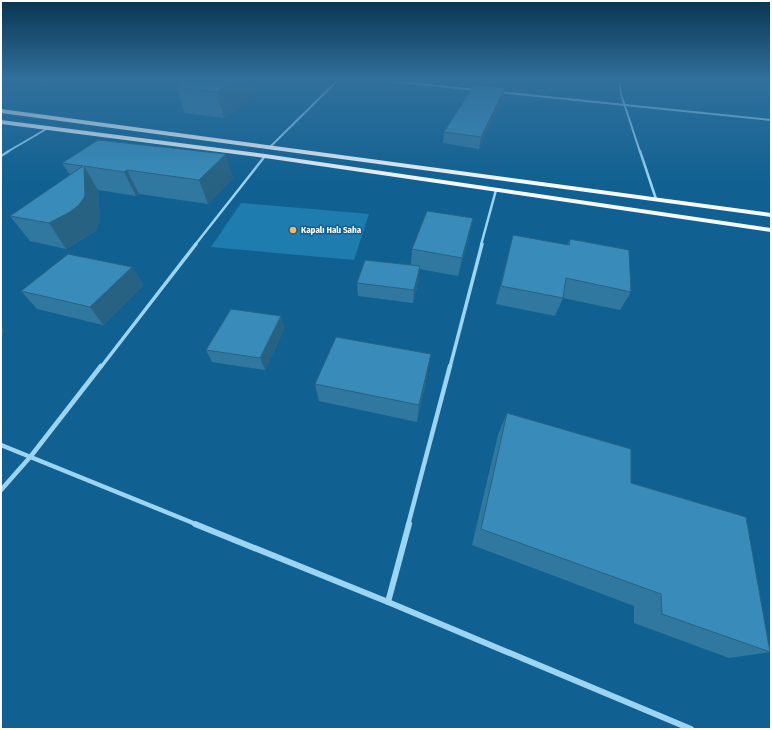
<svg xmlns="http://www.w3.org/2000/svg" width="772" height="730" viewBox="0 0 772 730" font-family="'Fira Sans Condensed',sans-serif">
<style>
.green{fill:#1f7caf}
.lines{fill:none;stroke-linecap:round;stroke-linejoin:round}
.minor-far4{stroke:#9cd4f3;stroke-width:2}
.minor-far3{stroke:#9cd4f3;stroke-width:2.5}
.minor-far2{stroke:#9cd4f3;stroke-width:3.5}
.minor-far1{stroke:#9cd4f3;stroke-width:4.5}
.minor{stroke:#9cd4f3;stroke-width:6}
.trunk{fill:#f4faff;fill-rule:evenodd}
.wall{fill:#3178a0}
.shaded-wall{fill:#286282}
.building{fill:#398cba;stroke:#286282}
.poi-dot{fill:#ffb25e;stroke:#106191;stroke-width:1.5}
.labels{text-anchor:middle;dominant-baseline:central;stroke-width:3;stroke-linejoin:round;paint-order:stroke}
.far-poi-label{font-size:9px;font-weight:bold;fill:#fff;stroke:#106191;text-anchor:start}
</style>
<rect width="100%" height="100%" fill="#106191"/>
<polygon class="green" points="241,203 369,214 354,260 211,247"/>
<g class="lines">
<g class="minor-far4">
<polyline points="381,80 476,90"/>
<polyline points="619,80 621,94 640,152"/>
<polyline points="498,92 771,120"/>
<polyline points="270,147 338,80"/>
<polyline points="7,152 48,128"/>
</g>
<g class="minor-far3">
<polyline points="640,151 656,199"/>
<polyline points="1,156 9,151"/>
<polyline points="195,245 265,156"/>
<polyline points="481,245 496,190"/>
</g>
<g class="minor-far2">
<polyline points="101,367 196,244"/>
<polyline points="450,367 482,244"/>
</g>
<g class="minor-far1">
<polyline points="1,445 198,525"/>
<polyline points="1,490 31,456 101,366"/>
<polyline points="408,525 450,366"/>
</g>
<g class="minor">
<polyline points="195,524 388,602 691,729"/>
<polyline points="388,602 409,524"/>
</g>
<g class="trunk">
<polygon points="1,109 771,213 771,217 1,113"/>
<polygon points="1,120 265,154 771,228 771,232 265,158 1,124"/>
</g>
</g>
<g class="wall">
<polygon points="2,80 65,80 54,85"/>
<polygon points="188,80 254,80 257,94 224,118 185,113 176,87"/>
<polygon points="503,99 479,149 443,143 444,132"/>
<polygon points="62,163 233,178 208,204 139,194 136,196 98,190 100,221 95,231 86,237 66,249 30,241 10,216 70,175"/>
<polygon points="513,235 567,245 570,239 631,292 620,310 563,298 555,316 496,304"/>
<polygon points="469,237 458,276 419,269 419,279 413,303 358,296 357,283 411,265 412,249"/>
<polygon points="132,267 143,285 103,325 37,309 21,291"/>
<polygon points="281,316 284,329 265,370 212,362 206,350"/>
<polygon points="428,372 417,422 319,401 315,384"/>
<polygon points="507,413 631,483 770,652 729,658 634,623 634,606 472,545 498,435"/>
</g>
<g class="shaded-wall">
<polygon points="52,80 65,80 54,85"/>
<polygon points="234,80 254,80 257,94 224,118 217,92"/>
<polygon points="505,88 503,99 479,149 481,137"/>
<polygon points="226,154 233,178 208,204 199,180"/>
<polygon points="84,166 98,190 100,221 95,231 86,237 66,249 49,223"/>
<polygon points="127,170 139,194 136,196 124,172"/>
<polygon points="473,218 469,237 458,276 462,258"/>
<polygon points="420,266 419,279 413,303 414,290"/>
<polygon points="132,267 143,285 103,325 90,307"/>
<polygon points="281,316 284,329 265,370 260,358"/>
<polygon points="1,327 6,331 1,335"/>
<polygon points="431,354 428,372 417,422 419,405"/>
</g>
<g class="building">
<polygon points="188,80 234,80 217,92 176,87"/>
<polygon points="474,85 505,88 481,137 444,132"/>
<polygon points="98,140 226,154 199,180 127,170 124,172 84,166 85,196 79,205 70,212 49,223 10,216 83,166 62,163"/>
<polygon points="427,211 473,218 462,258 412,249"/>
<polygon points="513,235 569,245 570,239 629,250 631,292 566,278 563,298 501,286"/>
<polygon points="68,254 132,267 90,307 21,291"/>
<polygon points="365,260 420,266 414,290 357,283"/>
<polygon points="231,309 281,316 260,358 206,350"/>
<polygon points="336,337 431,354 419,405 315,384"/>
<polygon points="507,413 631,449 631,483 746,517 770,652 662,614 661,594 481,529"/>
</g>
<linearGradient id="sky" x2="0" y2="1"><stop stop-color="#093550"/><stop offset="0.44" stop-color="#31709d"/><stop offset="1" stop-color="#31709d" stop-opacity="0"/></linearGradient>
<rect width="772" height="182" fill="url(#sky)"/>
<circle class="poi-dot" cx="293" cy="230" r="4"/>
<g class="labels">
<g class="far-poi-label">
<text x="301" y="230">Kapalı Halı Saha</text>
</g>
</g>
<rect width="772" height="730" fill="none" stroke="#ffffff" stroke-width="4"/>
</svg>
